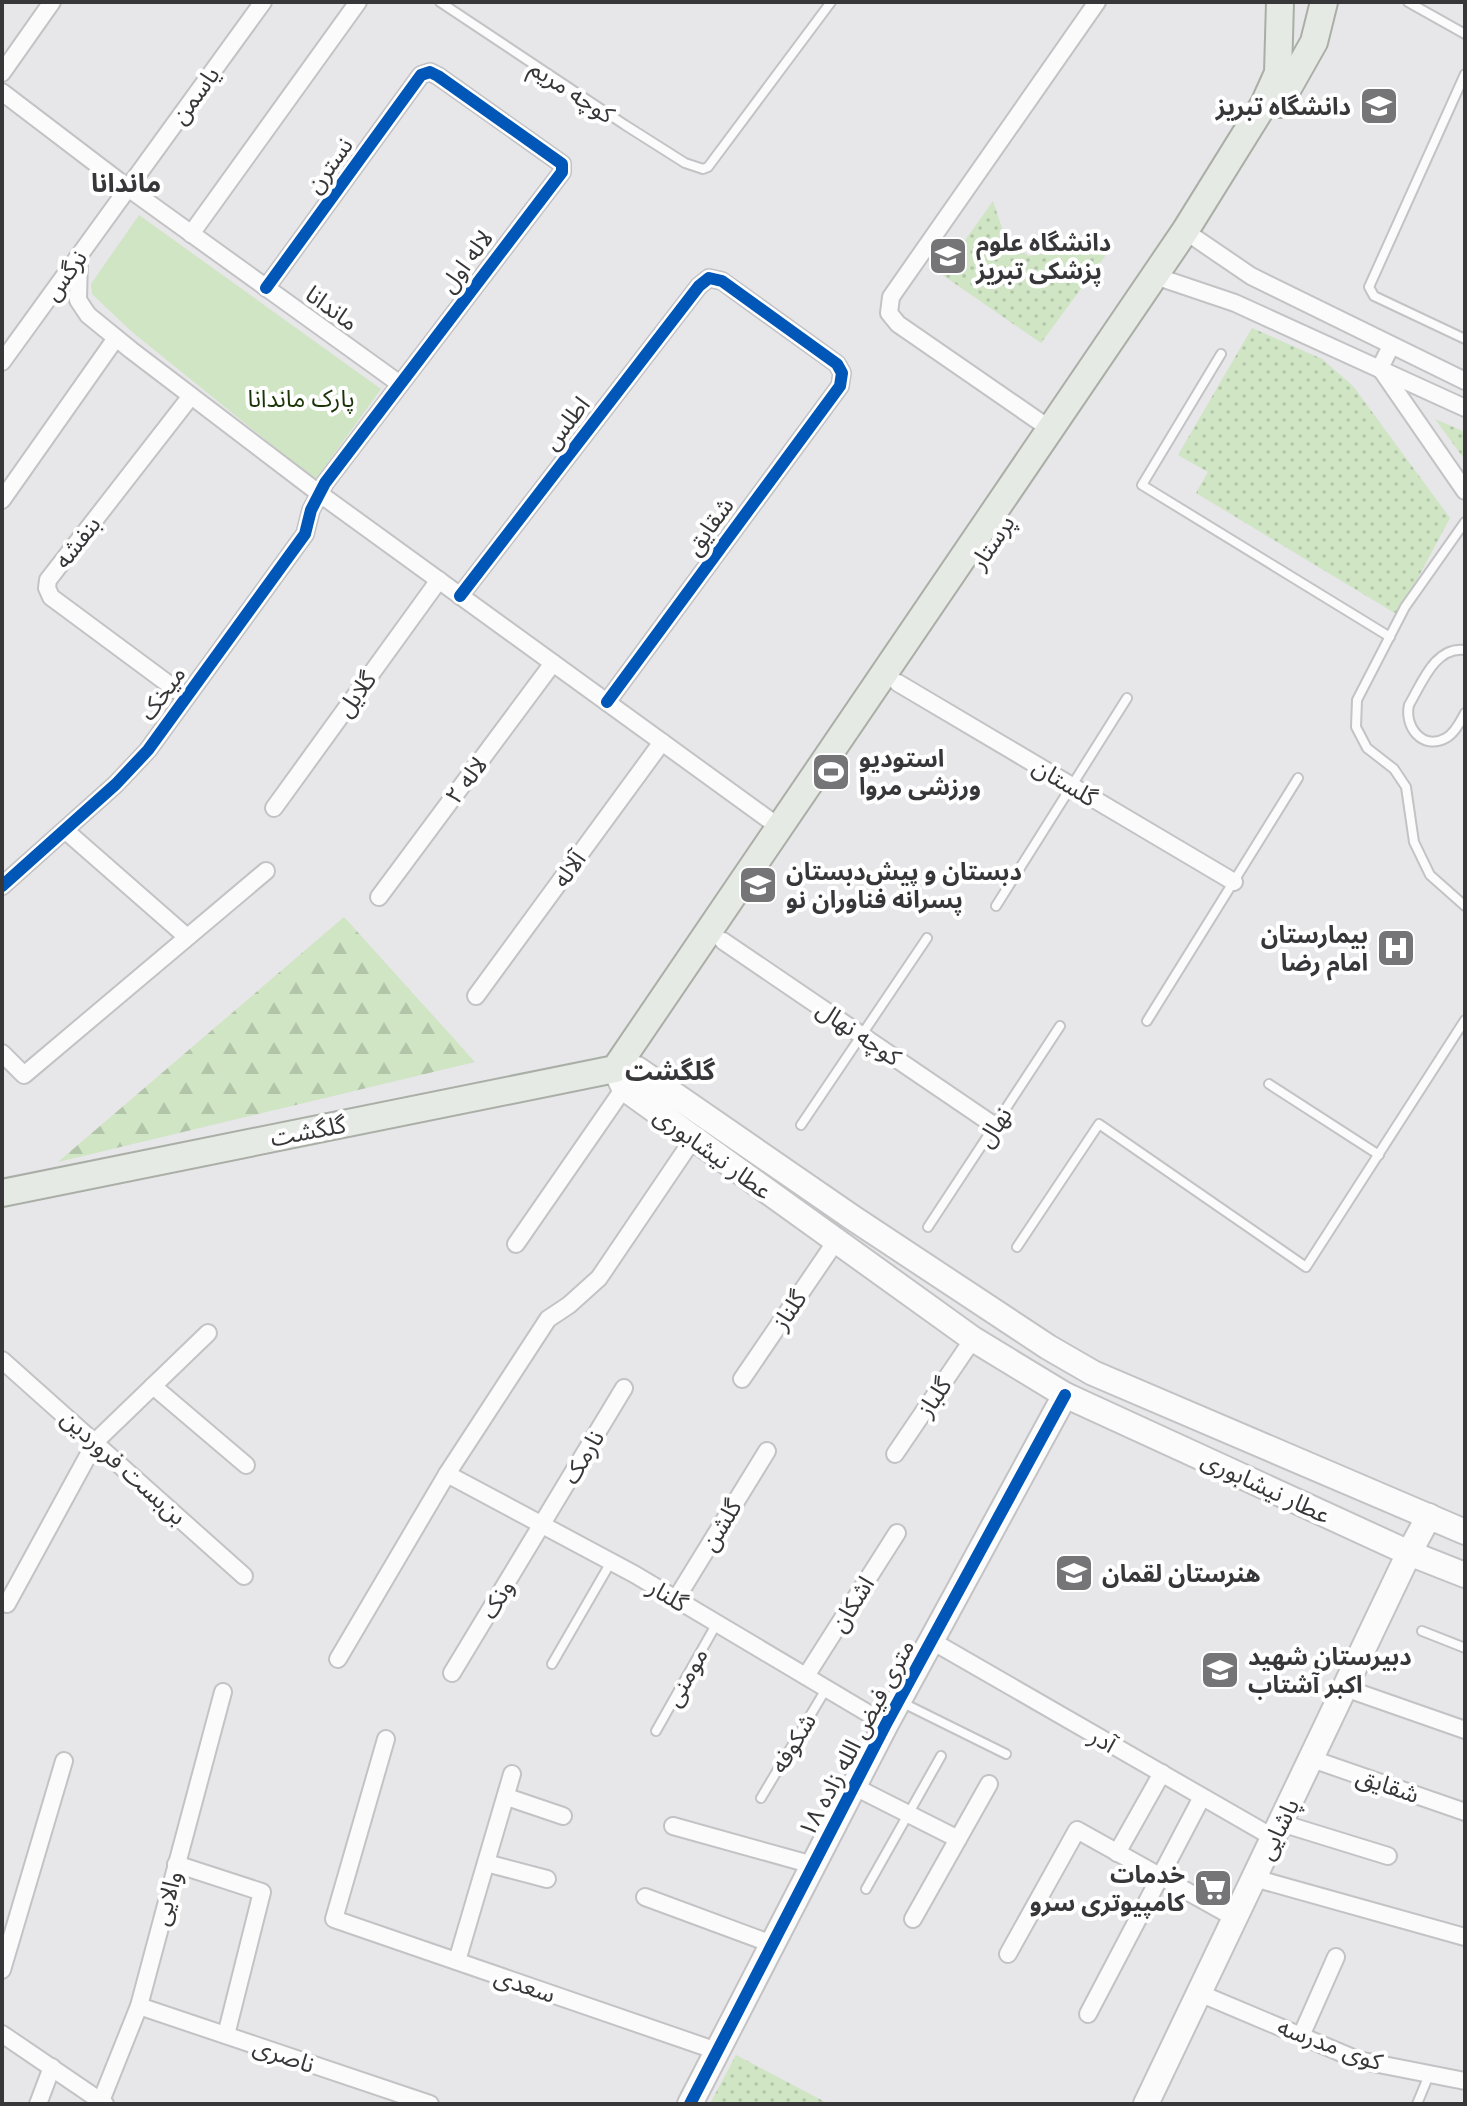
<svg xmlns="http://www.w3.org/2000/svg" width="1467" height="2106" viewBox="0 0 1467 2106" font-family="Raleway,'Noto Sans Arabic',sans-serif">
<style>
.grass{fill:url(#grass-dots)}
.forest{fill:url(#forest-firs)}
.park{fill:#cfe5c4}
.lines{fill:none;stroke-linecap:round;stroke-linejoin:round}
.lane-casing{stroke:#c3c2c4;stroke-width:12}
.street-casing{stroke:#c3c2c4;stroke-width:20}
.secondary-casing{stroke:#c3c2c4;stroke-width:28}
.primary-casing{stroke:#a9afa6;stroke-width:30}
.lane{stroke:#fbfbfc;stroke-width:8}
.street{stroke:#fbfbfc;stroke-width:16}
.secondary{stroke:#fbfbfc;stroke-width:24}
.primary{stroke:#e6eae5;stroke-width:26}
.cycleway-casing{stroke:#fff;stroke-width:17}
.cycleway{stroke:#0057b8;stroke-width:12}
.labels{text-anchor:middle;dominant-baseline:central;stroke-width:8;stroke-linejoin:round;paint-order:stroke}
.street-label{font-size:24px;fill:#373638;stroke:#fff}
.poi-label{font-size:24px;font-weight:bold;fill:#373638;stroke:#fff;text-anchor:start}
.park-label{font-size:24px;fill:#193406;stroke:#fff}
.neighbourhood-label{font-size:26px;font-weight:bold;fill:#373638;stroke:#fff}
</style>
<defs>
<pattern id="grass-dots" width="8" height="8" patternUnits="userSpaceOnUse" patternTransform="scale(2)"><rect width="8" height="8" fill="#cfe5c4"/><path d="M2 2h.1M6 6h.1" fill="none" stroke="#b2c5a9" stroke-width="1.8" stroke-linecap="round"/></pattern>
<pattern id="forest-firs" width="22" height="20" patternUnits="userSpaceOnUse" patternTransform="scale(2)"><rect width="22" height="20" fill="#cfe5c4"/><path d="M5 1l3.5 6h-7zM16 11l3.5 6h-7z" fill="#b2c5a9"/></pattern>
</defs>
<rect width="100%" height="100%" fill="#e7e6e9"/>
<g class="grass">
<polygon points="993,201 1004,234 1028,256 1114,244 1041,343 941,274"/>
<polygon points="1252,328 1322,359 1353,386 1450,518 1398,615 1196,493 1208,472 1178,455"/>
<polygon points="1435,419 1465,432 1465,460"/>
<polygon points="736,2055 829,2104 710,2104"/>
</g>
<polygon class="forest" points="344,917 475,1062 58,1162"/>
<polygon class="park" points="139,215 381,389 315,480 131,331 92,294 91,284"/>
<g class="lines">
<g class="lane-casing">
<g id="lane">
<polyline points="440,2 625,125 685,163 703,169 708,167 831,2"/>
<polyline points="1408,2 1465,34"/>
<polyline points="1465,74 1369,287 1374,296 1465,339"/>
<polyline points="1221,354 1142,485 1390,637"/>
<polyline points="1465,522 1405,607 1357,700 1356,727 1367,748 1394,769 1406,787 1414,842 1430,875 1465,906"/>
<path d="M1465,650C1435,646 1422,683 1409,705C1404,726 1422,751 1446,738C1455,733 1460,722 1465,713"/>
<polyline points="996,906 1127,698"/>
<polyline points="1147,1021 1298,778"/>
<polyline points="1269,1084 1379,1155"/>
<polyline points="801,1125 927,938"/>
<polyline points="928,1227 1060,1026"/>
<polyline points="1017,1247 1099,1124 1306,1267 1465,1020"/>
<polyline points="1422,1631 1465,1648"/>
<polyline points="552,1664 611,1562"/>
<polyline points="903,1703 1006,1754"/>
<polyline points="656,1731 717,1623"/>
<polyline points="761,1798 826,1689"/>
<polyline points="866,1889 941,1756"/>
<polyline points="1417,2104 1429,2075"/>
</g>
</g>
<g class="street-casing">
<g id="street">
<polyline points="2,73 52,2"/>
<polyline points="2,92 128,188 400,384"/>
<polyline points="1185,231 1251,276 1465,381"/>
<polyline points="191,234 358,2"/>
<polyline points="79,256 78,300 88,315 131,350 320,494 779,827"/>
<polyline points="1155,276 1235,303 1465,408"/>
<polyline points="1391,346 1380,368 1465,491"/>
<polyline points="2,362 263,2"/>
<polyline points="1050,429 898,324 889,313 891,297 1097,2"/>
<polyline points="2,500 116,338"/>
<polyline points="460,596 699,286 709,278 722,281 837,364 842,373 840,386 607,702"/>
<polyline points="898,683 1234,882"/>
<polyline points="186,697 51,597 47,588 48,580 191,396"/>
<polyline points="274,808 439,580"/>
<polyline points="66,831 187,937"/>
<polyline points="2,886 116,784 148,750 305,534 311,510 325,483 562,172 562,164 438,76 430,72 421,75 266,288"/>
<polyline points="379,897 553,663"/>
<polyline points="723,941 995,1126"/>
<polyline points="476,996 662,742"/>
<polyline points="2,1053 24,1075 266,871"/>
<polyline points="516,1244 624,1088"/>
<polyline points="2,1360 244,1576"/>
<polyline points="742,1379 836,1241"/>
<polyline points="153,1386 246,1465"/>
<polyline points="895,1454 973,1339"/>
<polyline points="447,1474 634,1574 886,1724"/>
<polyline points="676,1599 767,1451"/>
<polyline points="7,1604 96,1441 208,1333"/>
<polyline points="932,1641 1274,1838"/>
<polyline points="338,1659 447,1474 548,1319 569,1305 599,1278 693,1139"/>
<polyline points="452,1673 624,1388"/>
<polyline points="806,1676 897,1533"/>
<polyline points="1345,1688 1465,1730"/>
<polyline points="386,1739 334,1919 717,2051"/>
<polyline points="1312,1759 1465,1812"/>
<polyline points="853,1786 958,1839"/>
<polyline points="507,1797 563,1816"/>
<polyline points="1281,1823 1388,1856"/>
<polyline points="673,1826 813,1865"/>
<polyline points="1117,1853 1162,1773"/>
<polyline points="486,1863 547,1879"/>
<polyline points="176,1864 262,1892 226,2035"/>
<polyline points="1254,1878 1465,1937"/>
<polyline points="645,1897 772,1944"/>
<polyline points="913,1919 989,1784"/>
<polyline points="1008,1954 1077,1830 1235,1918"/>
<polyline points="457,1961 512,1774"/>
<polyline points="2,1970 64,1761"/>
<polyline points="1199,1993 1358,2060 1465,2081"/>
<polyline points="139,2006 430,2104"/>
<polyline points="1088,2014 1202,1797"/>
<polyline points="2,2034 105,2104"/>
<polyline points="1301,2036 1336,1957"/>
<polyline points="101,2101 139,2006 223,1692"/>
<polyline points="38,2104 52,2067"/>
</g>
</g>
<g class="secondary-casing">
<g id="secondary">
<polyline points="1465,1532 1093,1373 1048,1347 853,1218 637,1069 615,1069 624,1088 973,1339 1065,1395 1409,1553 1465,1575"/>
<polyline points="690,2104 886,1724 1065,1395"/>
<polyline points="1146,2104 1409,1553 1429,1516"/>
</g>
</g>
<g class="primary-casing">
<g id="primary">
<polyline points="1279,104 1314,42 1324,2"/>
<polyline points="2,1193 615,1069 1185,231 1264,104 1278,73 1280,2"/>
</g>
</g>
<use href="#lane" class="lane"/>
<use href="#street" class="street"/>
<use href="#secondary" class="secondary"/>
<use href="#primary" class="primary"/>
<g class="cycleway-casing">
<g id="cycleway">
<polyline points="460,596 699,286 709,278 722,281 837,364 842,373 840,386 607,702"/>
<polyline points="2,886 116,784 148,750 305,534 311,510 325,483 562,172 562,164 438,76 430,72 421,75 266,288"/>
<polyline points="690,2104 886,1724 1065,1395"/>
</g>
</g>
<use href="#cycleway" class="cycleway"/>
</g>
<defs>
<g id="university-square" transform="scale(2)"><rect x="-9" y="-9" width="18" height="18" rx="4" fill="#757476" stroke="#fff"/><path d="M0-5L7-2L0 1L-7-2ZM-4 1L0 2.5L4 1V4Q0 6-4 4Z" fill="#fff"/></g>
<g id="stadium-square" transform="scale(2)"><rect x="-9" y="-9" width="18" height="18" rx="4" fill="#757476" stroke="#fff"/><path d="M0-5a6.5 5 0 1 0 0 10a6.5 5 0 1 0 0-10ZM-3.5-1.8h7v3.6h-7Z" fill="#fff"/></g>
<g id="school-square" transform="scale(2)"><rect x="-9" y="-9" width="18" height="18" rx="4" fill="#757476" stroke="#fff"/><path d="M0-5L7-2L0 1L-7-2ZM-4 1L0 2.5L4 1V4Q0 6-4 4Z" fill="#fff"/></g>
<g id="hospital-square" transform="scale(2)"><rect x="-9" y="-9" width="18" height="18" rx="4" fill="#757476" stroke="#fff"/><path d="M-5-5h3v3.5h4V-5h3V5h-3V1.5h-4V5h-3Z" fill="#fff"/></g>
<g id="supermarket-square" transform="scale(2)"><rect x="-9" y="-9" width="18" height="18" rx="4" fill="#757476" stroke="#fff"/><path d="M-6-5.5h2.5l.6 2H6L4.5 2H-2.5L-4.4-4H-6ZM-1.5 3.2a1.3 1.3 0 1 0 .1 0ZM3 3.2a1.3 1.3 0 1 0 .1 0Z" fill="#fff"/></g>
</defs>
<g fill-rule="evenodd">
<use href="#university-square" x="1379" y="106"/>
<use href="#university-square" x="948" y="256"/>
<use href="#stadium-square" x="831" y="772"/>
<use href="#school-square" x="758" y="885"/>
<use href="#hospital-square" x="1396" y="948"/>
<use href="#school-square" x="1074" y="1573"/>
<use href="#school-square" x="1220" y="1670"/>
<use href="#supermarket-square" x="1213" y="1888"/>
</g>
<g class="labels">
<g class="street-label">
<text transform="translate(572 91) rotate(33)">کوچه مریم</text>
<text transform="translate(195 95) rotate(-54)">یاسمن</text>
<text transform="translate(329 165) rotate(-54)">نسترن</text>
<text transform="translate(466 261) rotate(-53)">لاله اول</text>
<text transform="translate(65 275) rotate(-54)">نرگس</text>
<text transform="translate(332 308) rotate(36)">ماندانا</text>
<text transform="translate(566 423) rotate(-52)">اطلس</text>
<text transform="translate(709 526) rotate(-54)">شقایق</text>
<text transform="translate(77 542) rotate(-52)">بنفشه</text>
<text transform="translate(992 542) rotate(-56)">پرستار</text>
<text transform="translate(162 693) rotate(-54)">میخک</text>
<text transform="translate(356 694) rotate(-54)">گلایل</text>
<text transform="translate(466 780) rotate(-53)">لاله ۲</text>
<text transform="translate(1065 782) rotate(31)">گلستان</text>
<text transform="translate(569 869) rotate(-54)">آلاله</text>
<text transform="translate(859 1033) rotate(34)">کوچه نهال</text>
<text transform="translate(994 1127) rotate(-57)">نهال</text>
<text transform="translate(308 1131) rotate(-11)">گلگشت</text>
<text transform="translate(713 1153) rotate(36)">عطار نیشابوری</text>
<text transform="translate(789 1310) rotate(-56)">گلناز</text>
<text transform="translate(934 1397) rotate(-56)">گلباز</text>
<text transform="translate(583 1457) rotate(-59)">نارمک</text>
<text transform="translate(124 1467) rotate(42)">بن‌بست فروردین</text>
<text transform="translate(1266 1487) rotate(25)">عطار نیشابوری</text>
<text transform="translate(721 1525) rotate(-59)">گلشن</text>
<text transform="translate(668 1595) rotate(31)">گلنار</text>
<text transform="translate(497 1599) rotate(-59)">ونک</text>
<text transform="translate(852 1604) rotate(-58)">اشکان</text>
<text transform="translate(686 1677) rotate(-61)">مومنی</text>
<text transform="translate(856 1738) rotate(-62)">۱۸ متری فیض الله زاده</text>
<text transform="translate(1103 1740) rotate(30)">آدر</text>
<text transform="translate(793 1743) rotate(-59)">شکوفه</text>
<text transform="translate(1388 1785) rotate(19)">شقایق</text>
<text transform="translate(1278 1829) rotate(-64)">پاشایی</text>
<text transform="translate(167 1898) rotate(-75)">والایی</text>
<text transform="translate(525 1985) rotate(19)">سعدی</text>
<text transform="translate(1330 2044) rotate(20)">کوی مدرسه</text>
<text transform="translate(284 2055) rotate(19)">ناصری</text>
</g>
<g class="poi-label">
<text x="1351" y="106" text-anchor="end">دانشگاه تبریز</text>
<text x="976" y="242">دانشگاه علوم<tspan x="976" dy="28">پزشکی تبریز</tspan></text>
<text x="859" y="758">استودیو<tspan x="859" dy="28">ورزشی مروا</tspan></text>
<text x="786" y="871">دبستان و پیش‌دبستان<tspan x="786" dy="28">پسرانه فناوران نو</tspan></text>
<text x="1368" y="934" text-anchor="end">بیمارستان<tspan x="1368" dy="28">امام رضا</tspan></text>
<text x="1102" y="1573">هنرستان لقمان</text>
<text x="1248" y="1656">دبیرستان شهید<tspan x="1248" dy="28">اکبر آشتاب</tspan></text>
<text x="1185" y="1874" text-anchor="end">خدمات<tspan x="1185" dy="28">کامپیوتری سرو</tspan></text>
</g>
<g class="park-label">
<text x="301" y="398">پارک ماندانا</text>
</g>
<g class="neighbourhood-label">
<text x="126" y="183">ماندانا</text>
<text x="670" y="1071">گلگشت</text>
</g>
</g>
<rect width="1467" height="2106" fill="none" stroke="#373638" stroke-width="8"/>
</svg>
